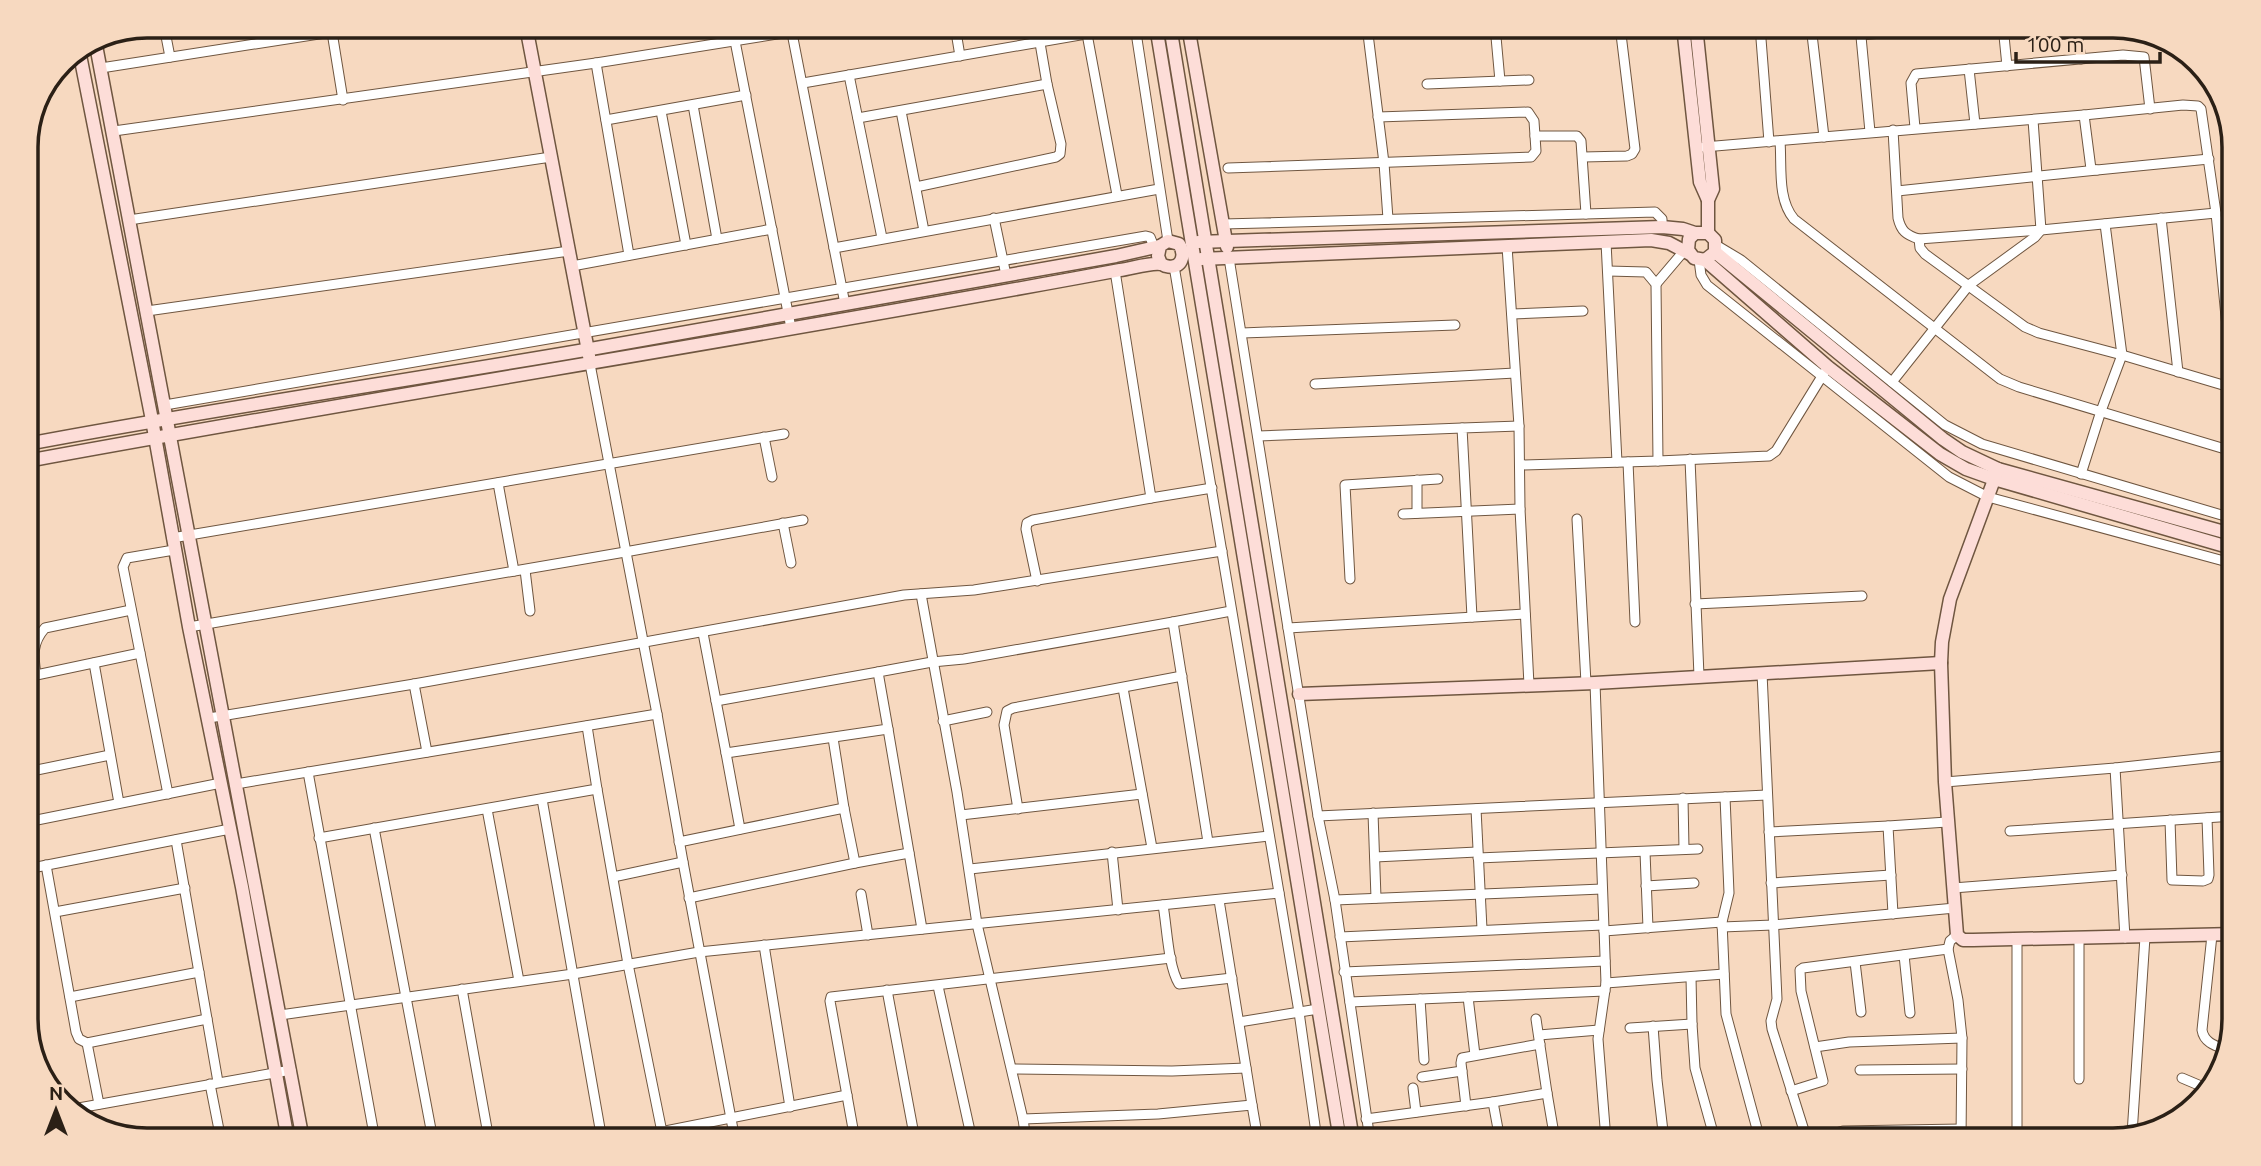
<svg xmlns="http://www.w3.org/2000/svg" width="2261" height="1166" viewBox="0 0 2261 1166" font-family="Ubuntu,sans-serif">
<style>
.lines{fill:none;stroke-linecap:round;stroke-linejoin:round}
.street-casing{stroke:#6f5640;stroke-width:11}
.secondary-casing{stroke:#6f5640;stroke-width:15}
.street{stroke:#fff;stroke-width:9}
.secondary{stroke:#fdddd8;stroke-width:12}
.rim{fill:none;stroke:#2b2016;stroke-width:3.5}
</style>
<rect width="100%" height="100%" fill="#f7d9c0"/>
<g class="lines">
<g class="street-casing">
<g id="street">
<polyline points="164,26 170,57"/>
<polyline points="331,26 343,100"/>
<polyline points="955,26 960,56"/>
<polyline points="1135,26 1168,241"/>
<polyline points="1367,26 1384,163 1388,219"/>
<polyline points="1495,26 1500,81"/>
<polyline points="1760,26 1769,142"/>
<polyline points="1811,26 1824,137"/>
<polyline points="1860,26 1870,132"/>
<polyline points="2003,26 2007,66"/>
<polyline points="2076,26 2081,59"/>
<polyline points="791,28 845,304"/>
<polyline points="1087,34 1117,195"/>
<polyline points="1861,35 1951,26"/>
<polyline points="735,41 791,328"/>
<polyline points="596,63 629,255"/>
<polyline points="101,68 370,26"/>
<polyline points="1969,69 1975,124"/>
<polyline points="849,75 882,238"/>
<polyline points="803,83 1132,26"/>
<polyline points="1427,84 1529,80"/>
<polyline points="693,105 717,239"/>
<polyline points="661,111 686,245"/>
<polyline points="901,111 924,231"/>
<polyline points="2084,115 2091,169 2097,170 2209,159"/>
<polyline points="858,118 1047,84"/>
<polyline points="606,120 746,95"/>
<polyline points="1915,128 1911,83 1916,74 2123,55 2144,57 2150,109"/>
<path d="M1893,130L1898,218C1901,231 1906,235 1919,239L2041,230L2216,213"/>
<polyline points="114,131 596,63 827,26"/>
<polyline points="1535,136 1577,136 1581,141 1586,214"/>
<path d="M1780,141C1782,166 1777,199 1794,219L2000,379L2019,387L2235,452"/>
<polyline points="1704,147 2084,115 2183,105 2198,106 2201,109 2216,213 2235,410"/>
<polyline points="1583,157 1627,156 1632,154 1635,149 1620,26"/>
<polyline points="1228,168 1531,157 1536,151 1534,121 1528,112 1378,117"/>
<polyline points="916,187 1056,157 1060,154 1061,144 1047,84 1040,43"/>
<polyline points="1897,191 2097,170"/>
<polyline points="994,218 1006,275"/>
<polyline points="2161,218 2178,372"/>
<polyline points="129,220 551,157"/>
<polyline points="1223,224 1655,212 1662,219 1662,227"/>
<polyline points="1919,239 1920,248 1925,254 2025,327 2039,333 2122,355 2233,388"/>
<polyline points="1606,242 1617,462"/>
<polyline points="1716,245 1741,260 1945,425 1982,444 2235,519"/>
<polyline points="1507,246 1519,426 1520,509 1529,685"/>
<polyline points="834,248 1159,189"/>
<polyline points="1229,258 1318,816 1335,900 1370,1140"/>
<polyline points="1699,260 1701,275 1707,285 1949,477 1988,497 2235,564"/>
<polyline points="572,266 772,229"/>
<polyline points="1174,266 1299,1012 1317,1140"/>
<polyline points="1115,271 1151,498 1212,488"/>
<polyline points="1656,284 1684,251"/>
<polyline points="147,311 569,251"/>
<polyline points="1512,314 1583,311"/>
<polyline points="1242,333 1455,325"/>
<polyline points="590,364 657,714 683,862 735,1140"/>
<polyline points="1892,382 1969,285 2035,237 2041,230 2033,120"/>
<polyline points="1315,384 1515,373"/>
<polyline points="165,405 1146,236 1150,237 1154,247"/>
<polyline points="1258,436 1462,428"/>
<polyline points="764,437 772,477"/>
<polyline points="1690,459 1699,676"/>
<polyline points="1658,461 1769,456 1776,451 1824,373"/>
<polyline points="1628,462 1635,622"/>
<polyline points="1520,465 1658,461 1656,284 1646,272 1608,271"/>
<polyline points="2081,474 2101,411 2122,355 2105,224"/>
<polyline points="1417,480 1417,513"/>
<polyline points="498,483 514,571"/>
<polyline points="1403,514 1520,509"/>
<polyline points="1577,519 1586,683"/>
<polyline points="783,523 791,563"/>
<polyline points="172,538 784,434"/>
<polyline points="525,570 530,611"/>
<polyline points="1350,579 1345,485 1438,479"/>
<polyline points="1037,581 1026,529 1027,523 1033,520 1151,498"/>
<polyline points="921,594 957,792 977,924 1023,1119 1026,1140"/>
<polyline points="1695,604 1862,596"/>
<polyline points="1472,617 1462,428 1519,426"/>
<polyline points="1173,622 1231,611"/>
<polyline points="189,627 625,552 803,520"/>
<polyline points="1288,628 1525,614"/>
<polyline points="703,633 726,753 888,729 878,672 932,662 964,659 1173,622 1208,842"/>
<polyline points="94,663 119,803"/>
<polyline points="1762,673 1777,999 1771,1021 1772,1029 1807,1140"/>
<path d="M36,674C33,655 32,643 45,628L131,610"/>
<polyline points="27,677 140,653"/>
<polyline points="1595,683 1606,983 1598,1039 1606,1140"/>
<polyline points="414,684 427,752"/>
<polyline points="1123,688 1152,848"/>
<polyline points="716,701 878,672"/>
<polyline points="209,718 414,684 904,595 974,590 1222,551"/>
<polyline points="943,721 987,712"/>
<polyline points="888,729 922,929"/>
<polyline points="833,738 844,808"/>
<polyline points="726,753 740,829"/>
<polyline points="2115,768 2125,938"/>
<polyline points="27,772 110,755"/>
<polyline points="308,772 375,1140"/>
<polyline points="1945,782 2115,768 2235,755"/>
<polyline points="236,784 657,714"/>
<polyline points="597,789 628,964 662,1132"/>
<polyline points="168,794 123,567 127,558 174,550"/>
<polyline points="1725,797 1729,893 1722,922 1726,1014 1760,1140"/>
<polyline points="1683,798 1684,849"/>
<polyline points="542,799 602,1140"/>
<polyline points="487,809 519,981"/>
<polyline points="1018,809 1004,725 1007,711 1013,708 1182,676"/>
<polyline points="1476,809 1482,929"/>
<polyline points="1373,813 1376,898"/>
<polyline points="961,815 1142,794"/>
<polyline points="1318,816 1767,795"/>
<polyline points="2170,820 2172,880 2203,881 2208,879 2209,875 2207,818"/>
<polyline points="27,822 221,783"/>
<polyline points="374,828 433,1140"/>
<polyline points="2010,831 2234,816"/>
<polyline points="1769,832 1888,826"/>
<polyline points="319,838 597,789 587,726"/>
<polyline points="176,840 218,1082"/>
<polyline points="679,842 844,808 855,863 909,853"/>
<polyline points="1112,852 1118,910"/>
<polyline points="1645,852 1648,928"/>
<polyline points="1375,857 1477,852"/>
<polyline points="1478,858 1698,849"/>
<polyline points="46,865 76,1032 79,1039 87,1043 207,1019"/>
<polyline points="27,869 230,829"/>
<polyline points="970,869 1269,836"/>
<polyline points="613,877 683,862"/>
<polyline points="1771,883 1891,875"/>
<polyline points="1646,886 1694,883"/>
<polyline points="1953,888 2122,875"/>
<polyline points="861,894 868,935"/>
<polyline points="689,898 855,863"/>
<polyline points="1219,900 1252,1105"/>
<polyline points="1335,900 1602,889"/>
<path d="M1163,905C1167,927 1168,966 1179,984L1232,978"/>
<polyline points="55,912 185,888"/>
<polyline points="1893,914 1888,826 1947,822"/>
<polyline points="1722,927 1773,925 1955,908"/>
<polyline points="1604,931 1722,922"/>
<polyline points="1957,935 1950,941 1948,949 1958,1000 1962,1038 1961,1140"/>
<path d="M2212,935L2202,1030C2204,1043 2216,1046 2227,1050"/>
<polyline points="1340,937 1603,925"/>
<polyline points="2017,940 2017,1140"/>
<polyline points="764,945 790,1107"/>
<polyline points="1904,955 1910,1013"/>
<polyline points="1855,962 1861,1012"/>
<polyline points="1344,972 1605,961"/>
<polyline points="1691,977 1692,1024 1695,1068 1715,1140"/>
<polyline points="1606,983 1724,974"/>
<polyline points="938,986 972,1140"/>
<polyline points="462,989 489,1140"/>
<polyline points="887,990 915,1140"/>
<polyline points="70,997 199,972"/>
<polyline points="1468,997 1475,1055"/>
<polyline points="1420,999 1424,1060"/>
<polyline points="1350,1002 1605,991"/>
<polyline points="280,1015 573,974 699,952 1279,893"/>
<polyline points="27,1018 30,1038"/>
<polyline points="1536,1019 1547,1093"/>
<polyline points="1239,1022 1318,1009"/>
<polyline points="1653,1026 1657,1080 1664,1140"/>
<polyline points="1630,1028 1692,1024"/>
<polyline points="1539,1035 1599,1030"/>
<polyline points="87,1043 99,1104"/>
<polyline points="1815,1047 1849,1042 1962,1038"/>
<polyline points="1012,1069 1172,1071 1246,1068"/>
<polyline points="1860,1070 1962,1069"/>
<polyline points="1422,1077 1462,1071"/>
<polyline points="2182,1078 2208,1089"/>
<polyline points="2079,1079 2079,939"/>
<polyline points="210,1084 221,1140"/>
<polyline points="1413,1088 1416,1112"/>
<polyline points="1791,1091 1823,1081 1801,991 1800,970 1803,968 1948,949"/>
<polyline points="1493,1102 1547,1093 1555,1140"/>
<polyline points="1466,1106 1461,1063 1462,1058 1540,1044"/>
<polyline points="73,1109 291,1070"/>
<polyline points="1023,1119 1158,1114 1252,1105 1258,1140"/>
<polyline points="1366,1119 1493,1102 1500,1140"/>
<polyline points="2132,1134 2145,937"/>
<polyline points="1439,1139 1439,1140"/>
<polyline points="620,1140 847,1095"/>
<polyline points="855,1140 830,1001 831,997 1171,958"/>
<polyline points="1812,1140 1843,1131 1961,1129"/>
</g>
</g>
<g class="secondary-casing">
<g id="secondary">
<polyline points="526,26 589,356"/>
<polyline points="1156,26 1340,1140"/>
<polyline points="1170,26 1353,1140"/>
<polyline points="1188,26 1227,247"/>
<polyline points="1683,26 1700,182 1708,200"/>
<polyline points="1696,26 1713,189 1708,200 1708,233"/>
<polyline points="95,40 303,1140"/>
<polyline points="79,50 152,420 189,627 242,887 288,1140"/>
<polyline points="1198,242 1662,227 1683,229 1695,233 1708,233 1715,240 1715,252 1705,260 1694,258 1688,250 1689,239 1695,233"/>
<polyline points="1715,252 1943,439 1962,452 1998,469 2235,535"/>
<polyline points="1201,259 1651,240 1669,243 1690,254"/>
<polyline points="1705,260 1828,367 1940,454 1966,469 1994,479 2235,549"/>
<path d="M27,444C212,409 399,382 585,350C762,319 939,287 1116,256L1160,246"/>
<path d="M27,461C390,394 756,338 1120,270C1130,269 1151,262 1161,264C1163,264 1164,266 1166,266C1182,270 1186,255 1179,244L1168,241L1160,246L1158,256L1161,264"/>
<polyline points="1998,469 1950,599 1942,642 1941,663 1945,782 1957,935 1963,940 1973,940 2235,934"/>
<polyline points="1299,694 1595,683 1941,663"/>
</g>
</g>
<use href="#street" class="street"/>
<use href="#secondary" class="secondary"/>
</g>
<path d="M0 0H2261V1166H0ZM147 38H2113A109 109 0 0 1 2222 147V1019A109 109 0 0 1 2113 1128H147A109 109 0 0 1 38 1019V147A109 109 0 0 1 147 38Z" fill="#f7d9c0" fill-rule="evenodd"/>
<path class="rim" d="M147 38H2113A109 109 0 0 1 2222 147V1019A109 109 0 0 1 2113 1128H147A109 109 0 0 1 38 1019V147A109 109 0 0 1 147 38Z"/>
<g transform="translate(56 1110)" stroke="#f7d9c0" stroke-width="5" paint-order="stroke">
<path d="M0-5L12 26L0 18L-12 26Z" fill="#2b2016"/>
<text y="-10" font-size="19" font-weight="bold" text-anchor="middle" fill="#2b2016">N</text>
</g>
<path d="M2016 52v10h144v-10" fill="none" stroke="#2b2016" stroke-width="3.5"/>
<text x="2026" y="52" font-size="21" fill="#2b2016" stroke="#f7d9c0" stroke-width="5" paint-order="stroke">100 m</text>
</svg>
